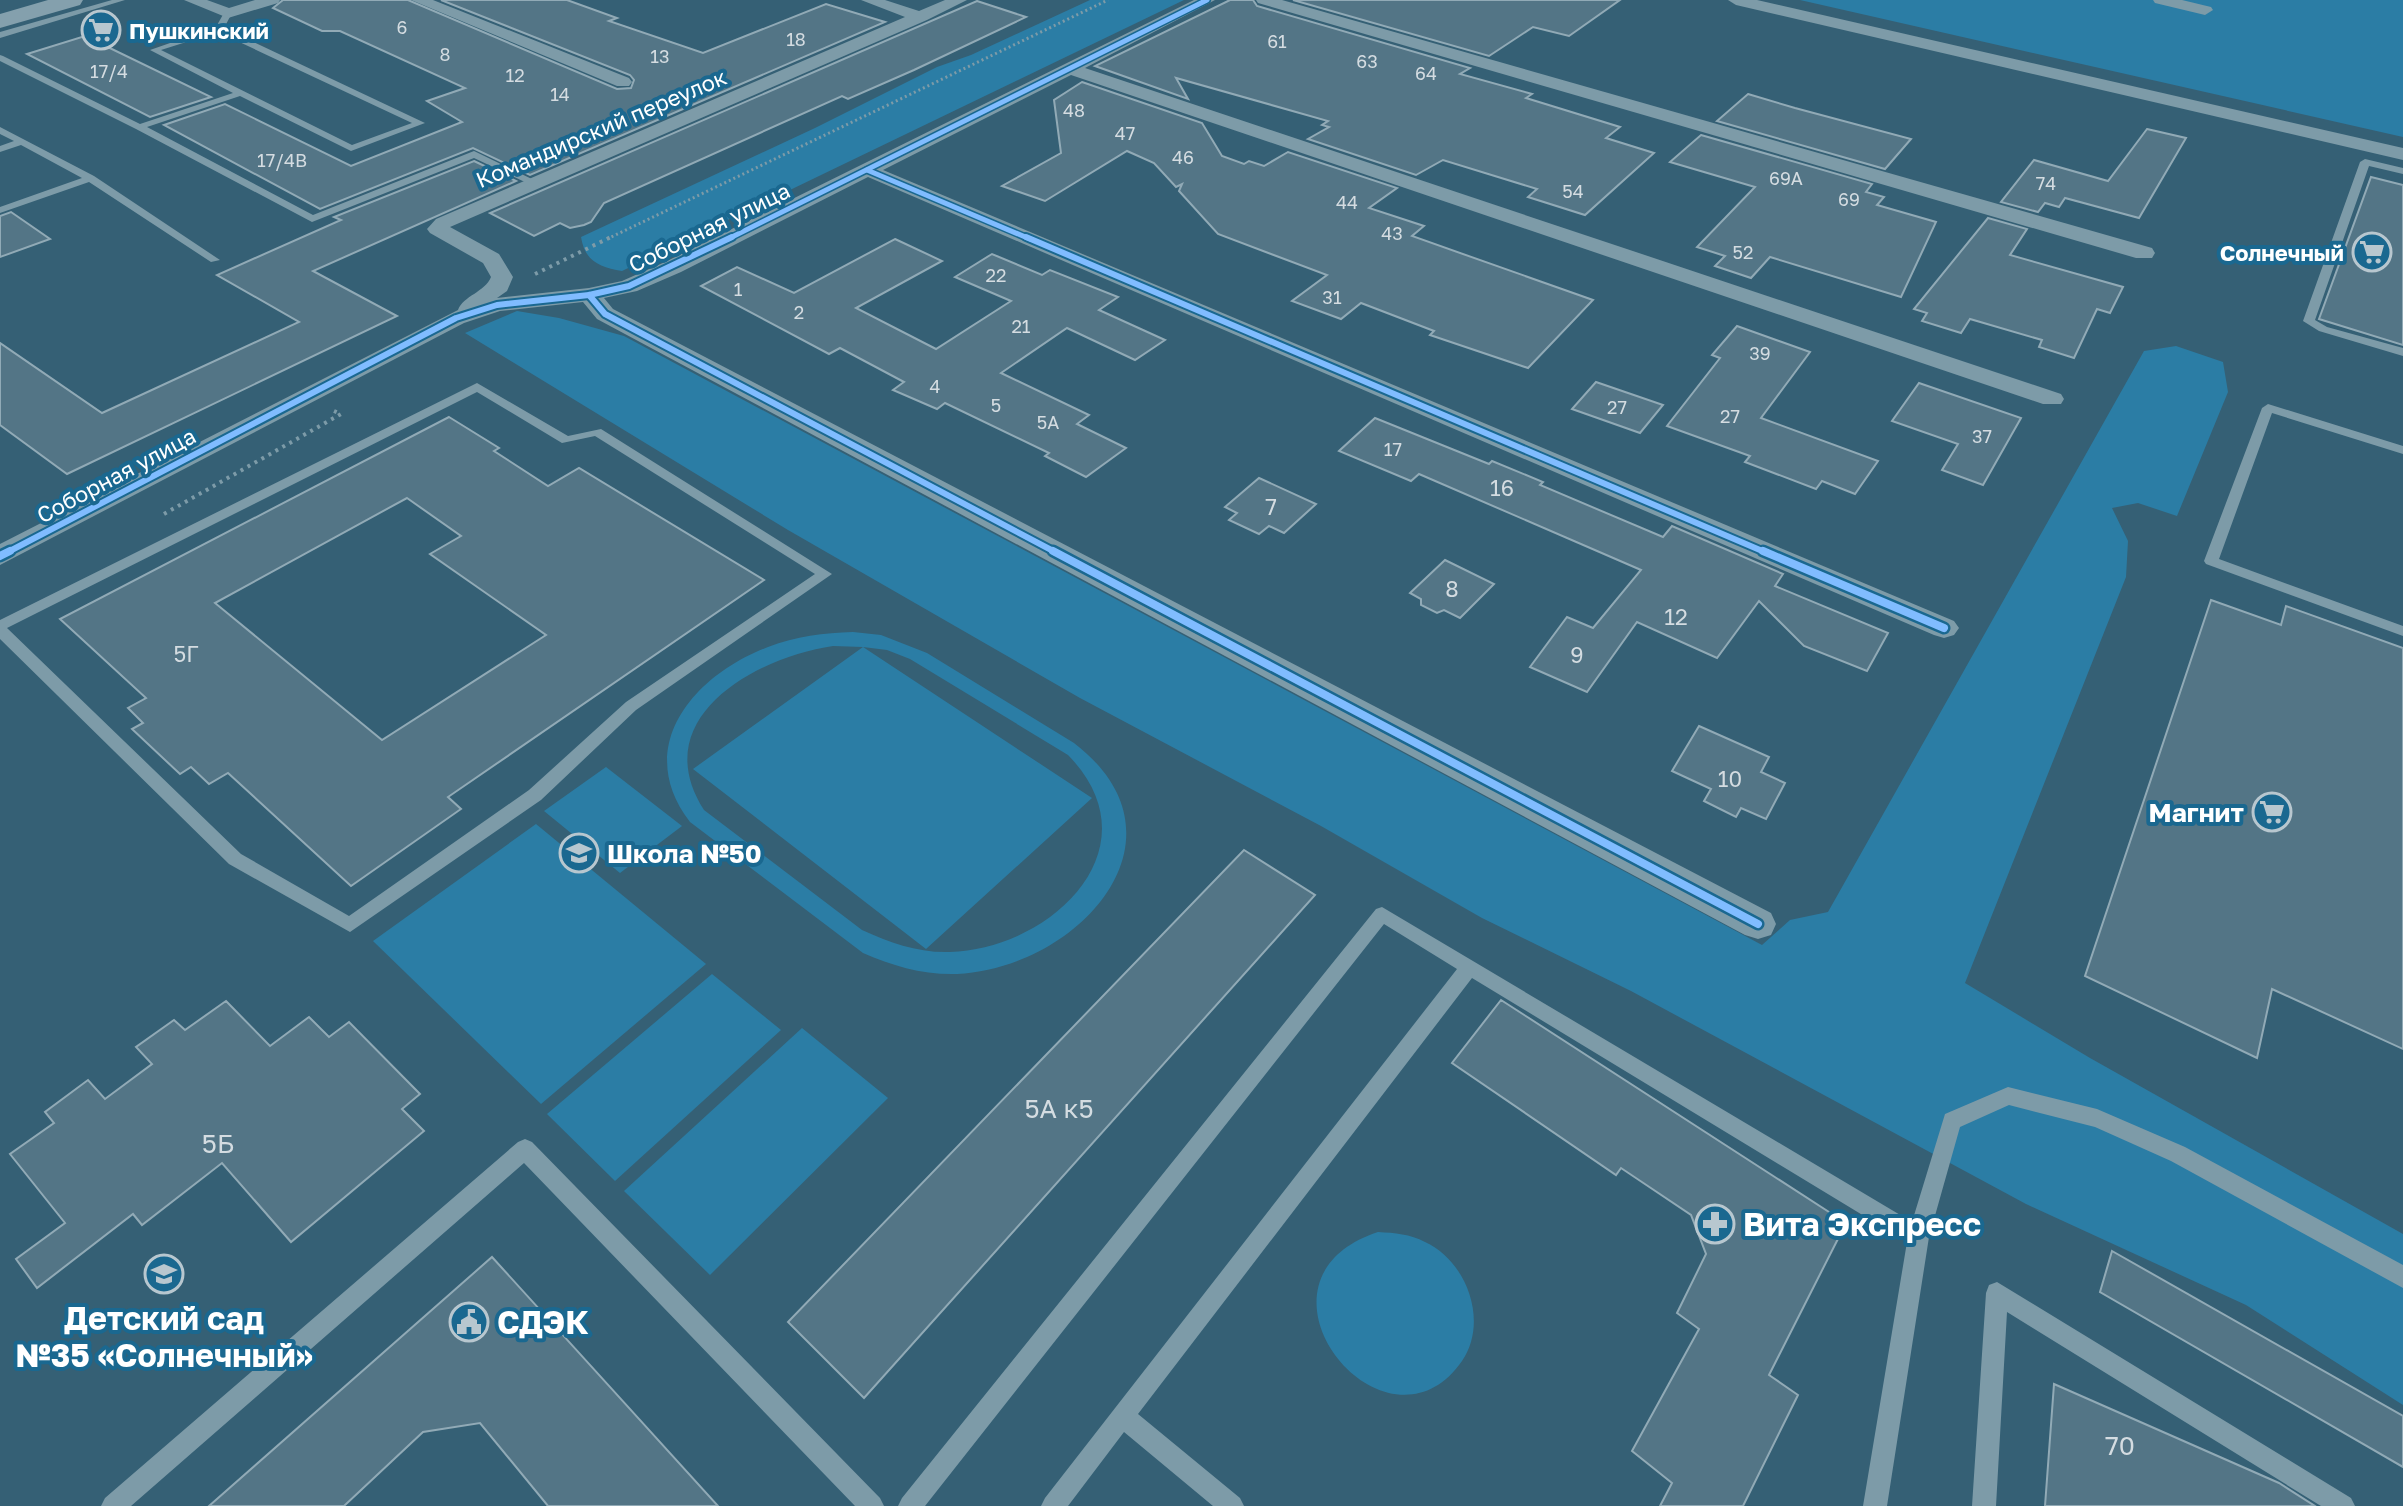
<svg xmlns="http://www.w3.org/2000/svg" width="2403" height="1506" viewBox="0 0 2403 1506" font-family="'Golos Text',sans-serif">
<style>
.green{fill:#2b7da5;fill-rule:evenodd}
.building{fill:#537586;stroke:#91aab6;stroke-width:2;fill-rule:evenodd}
.lines{fill:none;stroke-linecap:round;stroke-linejoin:round}
.path-far1{stroke:#7d9ba8;stroke-width:3;stroke-dasharray:2 3;stroke-linecap:butt}
.path{stroke:#7d9ba8;stroke-width:4;stroke-dasharray:3 5;stroke-linecap:butt}
.lane{fill:#7d9ba8;fill-rule:evenodd}
.street{fill:#7d9ba8;fill-rule:evenodd}
.secondary{fill:#84a0ad;fill-rule:evenodd}
.cycleway-far2-casing{stroke:#1a6890;stroke-width:8}
.cycleway-far1-casing{stroke:#1a6890;stroke-width:10}
.cycleway-casing{stroke:#1a6890;stroke-width:13}
.cycleway-far2{stroke:#80bcff;stroke-width:5}
.cycleway-far1{stroke:#80bcff;stroke-width:6}
.cycleway{stroke:#80bcff;stroke-width:8}
.labels{text-anchor:middle;dominant-baseline:central;stroke-width:8;stroke-linejoin:round;paint-order:stroke}
.far-number-label{font-size:18px;fill:#d4dce1}
.far-poi-label{font-size:22px;font-weight:bold;fill:#fff;stroke:#1a6890;text-anchor:start}
.far-street-label{font-size:22px;fill:#fff;stroke:#1a6890}
.number-label{font-size:22px;fill:#d4dce1}
.poi-label{font-size:26px;font-weight:bold;fill:#fff;stroke:#1a6890;text-anchor:end}
.near-number-label{font-size:26px;fill:#d4dce1}
.near-poi-label{font-size:32px;font-weight:bold;fill:#fff;stroke:#1a6890;text-anchor:start}
</style>
<rect width="100%" height="100%" fill="#356075"/>
<g class="green">
<path d="M1090,0H1184L622,271C600,267 585,262 581,237L815,128L937,67L971,55Z"/>
<polygon points="1800,0 2403,0 2403,137"/>
<polygon points="517,311 559,318 624,336 1762,945 1790,920 1828,912 2144,351 2176,346 2223,362 2228,392 2177,516 2138,503 2112,508 2128,541 2126,577 1965,983 2090,1058 2403,1234 2403,1405 2246,1305 2026,1204 1631,991 1482,918 1321,826 1080,698 788,530 465,333"/>
<path d="M853,632L881,635L927,653L1074,743C1198,838 1078,968 957,974C923,975 893,966 863,953L690,822C632,747 694,675 768,647C796,636 824,633 853,632ZM833,646L863,647L693,769L926,949L1092,798L863,647L887,650L910,659L1068,755C1158,847 1052,949 950,952C918,953 891,943 862,930L704,810C645,718 756,657 833,646Z"/>
<polygon points="606,767 682,826 620,873 544,811"/>
<polygon points="536,824 706,964 541,1104 373,941"/>
<polygon points="712,974 781,1030 615,1181 547,1114"/>
<polygon points="802,1028 888,1098 710,1275 624,1191"/>
<path d="M1378,1232C1395,1233 1410,1234 1425,1242C1467,1261 1489,1322 1462,1361C1386,1471 1230,1281 1378,1232Z"/>
</g>
<g class="building">
<polygon points="283,0 408,0 617,89 631,88 634,80 630,75 441,0 567,0 617,18 609,21 703,53 826,4 885,22 530,175 473,148 320,209 164,125 225,104 351,166 462,122 427,101 465,88 340,31 322,31 273,8"/>
<polygon points="1230,0 1253,0 1257,6 1470,68 1460,74 1532,94 1526,98 1620,127 1606,138 1654,153 1585,215 1528,197 1537,189 1443,160 1416,175 1308,139 1329,127 1322,125 1328,121 1176,78 1188,99 1095,66"/>
<polygon points="1293,0 1620,0 1569,36 1533,27 1489,56"/>
<polygon points="977,1 1026,17 914,70 848,99 842,96 604,203 591,222 584,225 570,228 560,223 534,236 490,213"/>
<polygon points="85,36 211,97 150,117 27,54"/>
<polygon points="1082,82 1202,123 1222,156 1244,164 1249,161 1264,166 1288,152 1397,188 1369,208 1424,226 1412,236 1593,300 1528,368 1430,335 1434,331 1361,303 1341,319 1292,301 1327,275 1218,234 1179,191 1182,184 1176,187 1154,163 1127,151 1045,201 1002,186 1061,153 1054,100"/>
<polygon points="1748,94 1795,108 1911,139 1885,169 1717,121"/>
<polygon points="2147,129 2186,138 2139,218 2065,198 2059,207 2045,203 2038,212 2001,202 2034,160 2108,181"/>
<polygon points="1701,135 1872,184 1866,192 1884,197 1877,205 1936,222 1901,297 1770,257 1751,278 1715,266 1725,256 1697,247 1755,187 1670,162"/>
<polygon points="474,161 516,181 313,271 397,316 67,474 0,425 0,343 102,413 299,322 217,275 341,220 334,217"/>
<polygon points="2371,177 2403,185 2403,345 2319,319"/>
<polygon points="11,212 50,239 0,257 0,216"/>
<polygon points="1988,218 2027,229 2010,255 2123,287 2110,313 2097,309 2074,358 2039,347 2042,340 1970,319 1961,333 1922,321 1927,313 1914,309"/>
<polygon points="895,239 942,261 856,308 936,349 1011,301 955,277 992,254 1042,275 1050,270 1118,297 1099,310 1165,340 1135,360 1067,328 1001,373 1089,415 1077,424 1126,448 1086,477 1045,456 1049,453 945,403 937,409 893,390 904,382 840,348 829,354 701,286 737,267 794,293"/>
<polygon points="1737,326 1810,352 1761,418 1878,461 1855,494 1822,481 1816,489 1745,462 1750,456 1667,426 1720,358 1712,355"/>
<polygon points="1596,382 1663,405 1640,433 1572,409"/>
<polygon points="1919,383 2021,418 1983,485 1942,470 1958,444 1892,421"/>
<path d="M449,417L499,448L494,451L548,486L579,468L764,580L448,797L461,809L351,886L228,773L209,784L191,767L180,774L132,729L143,723L128,708L146,698L60,619ZM407,498L461,536L430,554L546,635L382,740L215,603Z"/>
<polygon points="1375,418 1489,464 1492,461 1543,482 1540,485 1663,537 1672,526 1783,574 1775,586 1888,633 1867,671 1804,646 1759,601 1717,658 1637,622 1587,692 1530,667 1567,617 1593,628 1641,570 1419,474 1411,481 1339,451"/>
<polygon points="1259,478 1316,504 1284,533 1269,526 1259,534 1229,520 1237,513 1225,507"/>
<polygon points="1445,560 1494,584 1460,618 1444,610 1437,613 1421,605 1421,599 1410,593"/>
<polygon points="2211,600 2281,625 2286,606 2403,648 2403,1049 2272,989 2257,1058 2085,976"/>
<polygon points="1699,726 1769,757 1761,772 1785,783 1766,819 1741,808 1736,817 1704,801 1711,789 1672,771"/>
<polygon points="1244,850 1315,895 864,1398 788,1322"/>
<polygon points="1501,1000 1846,1223 1769,1375 1798,1395 1743,1506 1660,1506 1672,1483 1632,1451 1699,1329 1677,1313 1706,1254 1691,1215 1621,1168 1616,1175 1452,1063"/>
<polygon points="226,1001 270,1046 309,1017 329,1037 349,1022 420,1094 402,1109 424,1131 291,1242 222,1163 142,1225 133,1214 37,1288 16,1259 65,1223 10,1154 54,1123 45,1112 88,1080 105,1099 152,1064 136,1047 174,1020 185,1030"/>
<polygon points="2112,1251 2403,1416 2403,1467 2100,1292"/>
<polygon points="492,1257 718,1506 548,1506 480,1423 423,1432 344,1506 209,1506"/>
<polygon points="2054,1384 2279,1483 2315,1506 2045,1506"/>
</g>
<g class="lines">
<polyline class="path-far1" points="607,239 1108,0"/>
<g class="path">
<polyline points="535,274 611,237"/>
<polyline points="164,514 341,414 334,411"/>
</g>
<g class="lane">
<polygon points="112,0 125,0 0,38 0,32"/>
<path d="M225,11L232,13L224,28L425,123L351,151L240,96L147,127L313,215L474,151L538,182L529,184L474,158L312,222L136,129L0,61V55L3,56L140,124L233,93L150,50L216,27ZM218,32L412,123L352,145L161,50Z"/>
<polygon points="0,127 94,176 220,260 211,262 89,182 0,213 0,207 82,178 21,145 0,152 0,146 14,141 0,134"/>
<polygon points="2365,159 2403,168 2403,174 2369,166 2315,320 2327,327 2403,348 2403,356 2319,331 2303,321 2360,162"/>
<path d="M477,383L568,436L601,429L832,574L636,710L541,800L350,932L229,864L0,639V620ZM477,392L562,443L595,436L815,574L626,702L529,790L349,916L241,854L7,628Z"/>
<polygon points="2268,404 2403,446 2403,454 2272,413 2219,559 2403,626 2403,636 2206,564 2204,561 2262,408"/>
<polygon points="1382,907 1912,1222 1945,1114 2008,1087 2097,1109 2185,1147 2403,1265 2403,1288 2171,1161 2095,1127 2009,1105 1960,1127 1929,1237 1887,1506 1863,1506 1907,1242 1472,978 1138,1414 1240,1498 1244,1506 1213,1506 1124,1432 1068,1506 1041,1506 1045,1498 1457,969 1384,924 925,1506 898,1506 902,1498 1376,909"/>
<polygon points="525,1139 532,1142 880,1498 884,1506 855,1506 524,1163 131,1506 101,1506 105,1498 518,1142"/>
<polygon points="1997,1282 2351,1498 2355,1506 2321,1506 2007,1312 1996,1506 1972,1506 1986,1293 1989,1285"/>
</g>
<g class="street">
<polygon points="184,0 207,0 229,8 255,0 280,0 278,3 228,18"/>
<polygon points="411,0 433,0 629,78 632,82 629,86 617,86"/>
<path d="M861,0H885L919,11L945,0H967L927,20L450,227L499,254L513,277L507,291L497,298L589,288L622,281L665,262L1194,0H1215L1085,68L2061,394L2064,399L2061,404H2043L1071,75L883,170L1954,621L1959,628L1954,635L1944,638L1934,635L868,177L681,272L637,291L604,298L613,309L1771,913L1776,924L1771,935L1758,939L1745,935L597,319L583,302L500,311L464,323L0,565V544L458,310C463,296 485,292 491,277L483,263L430,233L427,229L436,219L905,17Z"/>
<polygon points="1256,0 1282,0 2152,248 2155,253 2152,258 2136,258 1258,3"/>
<polygon points="1728,0 1757,0 2403,148 2403,160 1736,5"/>
<polygon points="2153,0 2182,0 2211,7 2213,10 2205,15 2155,3"/>
</g>
<polygon class="secondary" points="48,0 83,0 80,5 0,28 0,14"/>
<g class="cycleway-far2-casing">
<g id="cycleway-far2">
<polyline points="867,170 1030,239"/>
<polyline points="728,239 1207,0"/>
</g>
</g>
<g class="cycleway-far1-casing">
<g id="cycleway-far1">
<polyline points="1026,237 1767,553"/>
<polyline points="589,295 605,314 1057,553"/>
<polyline points="6,553 456,318 497,305 589,295 629,286 732,237"/>
</g>
</g>
<g class="cycleway-casing">
<g id="cycleway">
<polyline points="1053,551 1758,924"/>
<polyline points="1763,551 1944,628"/>
<polyline points="0,556 10,551"/>
</g>
</g>
<use href="#cycleway-far2" class="cycleway-far2"/>
<use href="#cycleway-far1" class="cycleway-far1"/>
<use href="#cycleway" class="cycleway"/>
</g>
<defs>
<g id="supermarket-ring" transform="scale(2)"><circle r="9.5" fill="#1a6890" stroke="#b8c7cf" stroke-width="1.5"/><path d="M-6-5.5h2.5l.6 2H6L4.5 2H-2.5L-4.4-4H-6ZM-1.5 3.2a1.3 1.3 0 1 0 .1 0ZM3 3.2a1.3 1.3 0 1 0 .1 0Z" fill="#b8c7cf"/></g>
<g id="school-ring" transform="scale(2)"><circle r="9.5" fill="#1a6890" stroke="#b8c7cf" stroke-width="1.5"/><path d="M0-5L7-2L0 1L-7-2ZM-4 1L0 2.5L4 1V4Q0 6-4 4Z" fill="#b8c7cf"/></g>
<g id="pharmacy-ring" transform="scale(2)"><circle r="9.5" fill="#1a6890" stroke="#b8c7cf" stroke-width="1.5"/><path d="M-2-6h4v4h4v4h-4v4h-4v-4h-4v-4h4Z" fill="#b8c7cf"/></g>
<g id="civic-ring" transform="scale(2)"><circle r="9.5" fill="#1a6890" stroke="#b8c7cf" stroke-width="1.5"/><path d="M-.6-6.5H3V-4.5H.6V-3L4-1V1h2V6H-6V1h2V-1L-.6-3ZM-1.2 2.5V6h2.4V2.5Z" fill="#b8c7cf"/></g>
</defs>
<g fill-rule="evenodd">
<use href="#supermarket-ring" x="101" y="30"/>
<use href="#supermarket-ring" x="2372" y="252"/>
<use href="#supermarket-ring" x="2272" y="812"/>
<use href="#school-ring" x="579" y="853"/>
<use href="#pharmacy-ring" x="1715" y="1224"/>
<use href="#school-ring" x="164" y="1274"/>
<use href="#civic-ring" x="469" y="1322"/>
</g>
<g class="labels">
<g class="far-number-label">
<text x="402" y="27">6</text>
<text x="796" y="39">18</text>
<text x="1277" y="41">61</text>
<text x="445" y="54">8</text>
<text x="660" y="56">13</text>
<text x="1367" y="61">63</text>
<text x="109" y="71">17/4</text>
<text x="1426" y="73">64</text>
<text x="515" y="75">12</text>
<text x="560" y="94">14</text>
<text x="1074" y="110">48</text>
<text x="1125" y="133">47</text>
<text x="1183" y="157">46</text>
<text x="282" y="160">17/4В</text>
<text x="1786" y="178">69А</text>
<text x="2046" y="183">74</text>
<text x="1573" y="191">54</text>
<text x="1849" y="199">69</text>
<text x="1347" y="202">44</text>
<text x="1392" y="233">43</text>
<text x="1743" y="252">52</text>
<text x="996" y="275">22</text>
<text x="738" y="289">1</text>
<text x="1332" y="297">31</text>
<text x="799" y="312">2</text>
<text x="1021" y="326">21</text>
<text x="1760" y="353">39</text>
<text x="935" y="386">4</text>
<text x="996" y="405">5</text>
<text x="1617" y="407">27</text>
<text x="1730" y="416">27</text>
<text x="1048" y="422">5А</text>
<text x="1982" y="436">37</text>
<text x="1393" y="449">17</text>
</g>
<g class="far-poi-label">
<text x="129" y="30">Пушкинский</text>
<text x="2344" y="252" text-anchor="end">Солнечный</text>
</g>
<g class="far-street-label">
<text transform="translate(601 128) rotate(-23)">Командирский переулок</text>
<text transform="translate(709 227) rotate(-26)">Соборная улица</text>
<text transform="translate(116 475) rotate(-28)">Соборная улица</text>
</g>
<g class="number-label">
<text x="1502" y="487">16</text>
<text x="1271" y="506">7</text>
<text x="1452" y="588">8</text>
<text x="1676" y="616">12</text>
<text x="186" y="653">5Г</text>
<text x="1577" y="654">9</text>
<text x="1730" y="778">10</text>
</g>
<g class="poi-label">
<text x="2244" y="812">Магнит</text>
<text x="607" y="853" text-anchor="start">Школа №50</text>
</g>
<g class="near-number-label">
<text x="1059" y="1108">5А к5</text>
<text x="218" y="1143">5Б</text>
<text x="2120" y="1445">70</text>
</g>
<g class="near-poi-label">
<text x="1743" y="1224">Вита Экспресс</text>
<text x="164" y="1318" text-anchor="middle">Детский сад<tspan x="164" dy="37">№35 «Солнечный»</tspan></text>
<text x="497" y="1322">СДЭК</text>
</g>
</g>
</svg>
